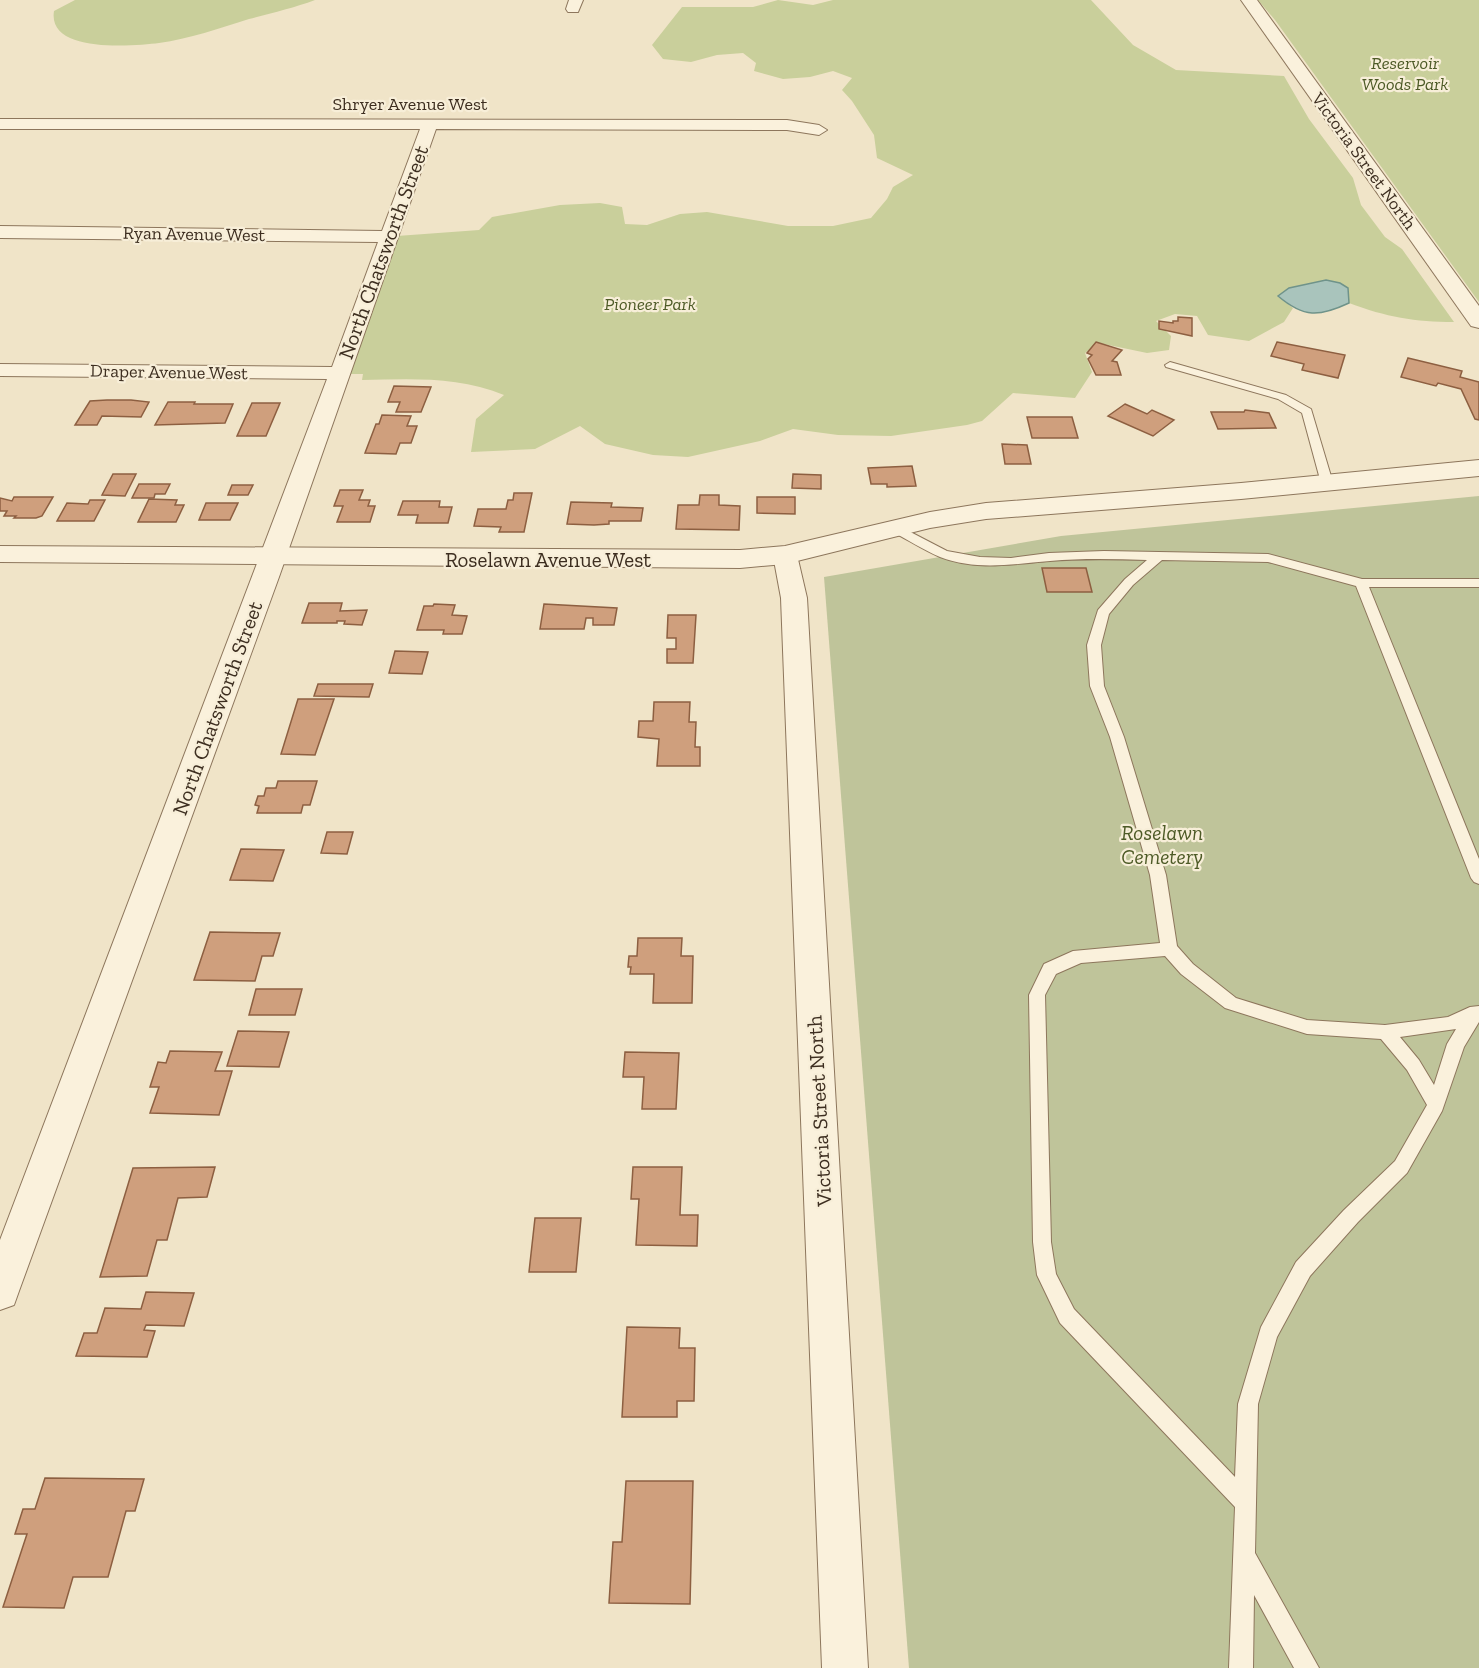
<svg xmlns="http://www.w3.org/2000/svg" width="1479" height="1668" viewBox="0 0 1479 1668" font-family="'Zilla Slab',serif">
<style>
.green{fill:#c9cf9b}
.cemetery{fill:#bfc49a}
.water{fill:#a9c4bc;stroke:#6f938a;stroke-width:1.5}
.building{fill:#cf9f7d;stroke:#8d5f41;stroke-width:1.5}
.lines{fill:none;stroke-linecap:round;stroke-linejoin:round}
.service-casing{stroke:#8d765c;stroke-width:2}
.minor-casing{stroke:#8d765c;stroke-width:2}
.tertiary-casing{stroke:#8d765c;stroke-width:2}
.service{fill:#faf1dc;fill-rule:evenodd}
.minor{fill:#faf1dc;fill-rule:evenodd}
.tertiary{fill:#faf1dc;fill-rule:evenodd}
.labels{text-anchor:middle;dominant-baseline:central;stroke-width:4.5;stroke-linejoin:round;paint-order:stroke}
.far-park-label{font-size:18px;font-style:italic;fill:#4d5a26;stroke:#f7eed8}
.far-street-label{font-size:18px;fill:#3d2e20;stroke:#f7eed8}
.street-label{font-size:21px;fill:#3d2e20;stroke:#f7eed8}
.park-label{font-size:21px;font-style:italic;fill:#4d5a26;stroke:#f7eed8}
</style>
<rect width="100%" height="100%" fill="#f0e4c8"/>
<g class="green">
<path d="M75,0H315C294,8 271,13 249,19C220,28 189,39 159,43C134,46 47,54 54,11Z"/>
<path d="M778,0L813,5L833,0H1091L1133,45L1176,70L1284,76L1309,119L1353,178L1361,205L1385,237L1402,249L1454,322C1415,322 1386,317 1349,303L1348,288L1326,280L1278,296L1293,308L1284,322L1249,341L1208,335L1197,316L1175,314L1156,321L1171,336L1169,350L1147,353L1099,343L1085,353L1092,372L1075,398L1013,393L982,421L967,425L891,436L838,435L793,429L760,441L688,457L653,455L605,444L580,426L535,449L471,452L476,419L504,395C458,376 411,379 362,380L363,374H349L397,236L479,230L492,217L560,205L600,203L622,207L625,224L647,225L680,214L707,212L788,226H833L871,218L887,199L893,187L913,175L877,158L874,135L852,101L842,90L852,78L833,71L810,77L783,79L754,71L756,63L743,53L717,55L691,62L663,59L652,45L682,7H753Z"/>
<polygon points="1258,0 1479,0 1479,302 1275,20"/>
</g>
<polygon class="cemetery" points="1479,496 1479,1668 909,1668 824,577 1061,536"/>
<path class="water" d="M1326,280L1340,283L1348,288L1349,303C1319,317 1304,318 1278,296L1289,288Z"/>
<g class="building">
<polygon points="1178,317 1192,318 1192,336 1159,329 1159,321 1173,323 1173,321 1178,321"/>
<polygon points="1096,342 1122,350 1112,361 1117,362 1121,375 1096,375 1088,359 1092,355 1087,353"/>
<polygon points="1277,342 1345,355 1338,378 1302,370 1304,364 1271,356"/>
<polygon points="1408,358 1462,371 1460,377 1479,382 1479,420 1475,419 1461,389 1438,383 1436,386 1401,377"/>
<polygon points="394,386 431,387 421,412 396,412 400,402 388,402"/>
<polygon points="107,400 131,400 149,402 141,417 102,416 97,425 75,425 90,401"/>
<polygon points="168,402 195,402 194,404 233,404 225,423 155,425"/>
<polygon points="252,403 280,403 266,436 237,436"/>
<polygon points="1125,404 1147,414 1152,410 1174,420 1153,436 1108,416"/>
<polygon points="1245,410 1269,413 1276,428 1218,429 1211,412 1244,412"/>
<polygon points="382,415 411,416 407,426 417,426 411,443 400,443 396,454 365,453 376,424 379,424"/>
<polygon points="1027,417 1072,417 1078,438 1032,438"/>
<polygon points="1002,444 1027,445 1031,464 1005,464"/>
<polygon points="912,466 916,486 887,487 887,484 871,484 868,468"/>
<polygon points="113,474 136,474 125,496 102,495"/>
<polygon points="793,474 821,475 821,489 792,488"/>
<polygon points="139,484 170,484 165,494 155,494 154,498 132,498"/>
<polygon points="232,485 253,485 248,495 228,495"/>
<polygon points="340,490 363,490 359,500 370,500 368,506 375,506 370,522 337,522 343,506 334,506"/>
<polygon points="514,493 532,493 524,532 499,532 501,527 474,526 478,509 506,509 508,500 513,500"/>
<polygon points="700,495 719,495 719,505 740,506 739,530 676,529 678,505 699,505"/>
<polygon points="14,497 53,497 42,516 36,518 14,518 16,516 4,516 7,511 0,511 0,498 12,501"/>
<polygon points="757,497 795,497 795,514 757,513"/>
<polygon points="149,499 177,500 175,505 184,505 176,522 138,522"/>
<polygon points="90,500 105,500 94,521 57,521 67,503 88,504"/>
<polygon points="403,501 440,501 439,507 452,507 448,523 416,523 418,515 398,515"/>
<polygon points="571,502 612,503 611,507 643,508 641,521 609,521 609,524 594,525 567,524"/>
<polygon points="206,503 238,503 230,520 199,520"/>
<polygon points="1042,568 1086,568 1092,592 1047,592"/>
<polygon points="309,603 342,603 340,611 367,610 362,625 344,624 345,621 337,621 337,623 302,623"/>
<polygon points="434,604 455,605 452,615 467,616 462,634 443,634 444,630 417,630 424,606 433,606"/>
<polygon points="544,604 617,608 614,625 593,625 593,618 586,618 584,629 540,629"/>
<polygon points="668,615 696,615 693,663 667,663 667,649 676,649 676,638 667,638"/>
<polygon points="395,651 428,652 422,674 389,673"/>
<polygon points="318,684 373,684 369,697 314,696"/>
<polygon points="298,699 334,699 315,755 281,754"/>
<polygon points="654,702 690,702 689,722 696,722 695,747 700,747 700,766 657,766 659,739 638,737 639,721 653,721"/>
<polygon points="278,781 317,781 310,805 303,805 301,813 257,813 259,806 255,805 258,796 264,796 266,788 276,788"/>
<polygon points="327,832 353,832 347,854 321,853"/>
<polygon points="241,849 284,850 273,881 230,880"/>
<polygon points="210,932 280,933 273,956 262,956 255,981 194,980"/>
<polygon points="638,938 682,938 681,956 693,956 692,1003 653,1003 654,974 630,974 631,967 628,967 629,956 637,956"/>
<polygon points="256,989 302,989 295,1015 249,1015"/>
<polygon points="238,1031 289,1032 279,1067 227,1066"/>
<polygon points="170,1051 222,1052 215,1071 232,1071 219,1115 150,1113 159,1087 150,1087 158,1062 166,1063"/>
<polygon points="625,1052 679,1053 676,1109 642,1109 644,1077 623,1077"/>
<polygon points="215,1167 207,1197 178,1198 167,1240 157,1240 147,1276 100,1277 133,1168"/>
<polygon points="633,1167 682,1167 680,1215 698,1215 697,1246 636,1245 639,1199 631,1199"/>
<polygon points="535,1218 581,1218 576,1272 529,1272"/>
<polygon points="146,1292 194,1293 184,1326 146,1325 144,1330 155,1331 147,1357 76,1356 84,1333 97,1333 105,1308 141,1309"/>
<polygon points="627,1327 680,1328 679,1348 695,1348 694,1401 677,1401 677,1417 622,1417"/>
<polygon points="45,1478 144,1479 135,1511 126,1511 108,1577 73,1577 64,1608 3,1607 27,1534 15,1534 23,1509 35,1509"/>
<polygon points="626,1481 693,1481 690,1604 609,1603 613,1542 622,1542"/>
</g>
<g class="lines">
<g class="service-casing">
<g id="service">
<polygon points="1170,362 1286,395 1311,409 1333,483 1331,485 1327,486 1321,483 1302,413 1278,399 1166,367 1165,365"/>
<path d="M895,524L947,551L980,557L1011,558L1049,553L1104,551L1268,554L1362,579H1479V587H1369L1479,859V884L1474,882L1471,878L1356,586L1268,562L1162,560L1133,585L1109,614L1101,645L1104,686L1124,737L1166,875L1177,946L1193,964L1236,998L1307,1020L1385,1025L1448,1017L1470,1007L1479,1006V1022L1464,1047L1442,1111L1407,1173L1358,1222L1310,1276L1277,1337L1258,1404L1255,1553L1319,1668H1294L1254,1595L1253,1668H1229L1235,1507L1060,1323L1037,1275L1033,1242L1029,995L1044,964L1073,951L1160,943L1150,875L1110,737L1090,686L1087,645L1098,610L1125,579L1147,560C1115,559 1082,558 1050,561C1013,564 976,571 940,557C923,550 907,539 891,531V525ZM1165,956L1181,974L1225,1008L1307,1034L1381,1039L1407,1070L1427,1105L1395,1161L1344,1210L1296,1262L1261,1327L1238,1404L1235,1477L1074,1309L1056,1274L1051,1242L1045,995L1056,974L1081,963ZM1456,1029L1447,1044L1434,1085L1419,1060L1400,1037Z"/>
</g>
</g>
<g class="minor-casing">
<g id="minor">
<polygon points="569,0 583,0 578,12 568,12 566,9"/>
<polygon points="0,119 787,120 819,125 827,130 819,135 787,130 436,129 279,577 19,1291 14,1305 0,1310 0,1240 327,379 0,376 0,364 332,367 378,242 0,238 0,226 382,231 420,129 0,129"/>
<polygon points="785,547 794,550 797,555 807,598 868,1668 822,1668 781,598 773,555 776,550"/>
</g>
</g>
<g class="tertiary-casing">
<g id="tertiary">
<polygon points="1241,0 1257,0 1479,306 1479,328 1471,326"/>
<polygon points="1479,460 1479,476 1241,499 986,519 930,528 785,564 740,568 0,562 0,546 740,550 785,546 930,512 986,503 1241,483"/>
</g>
</g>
<use href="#service" class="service"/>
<use href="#minor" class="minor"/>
<use href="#tertiary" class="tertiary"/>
</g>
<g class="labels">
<g class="far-park-label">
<text x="1405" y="63">Reservoir<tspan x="1405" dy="21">Woods Park</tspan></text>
<text x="650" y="304">Pioneer Park</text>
</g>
<g class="far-street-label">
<text x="410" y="104">Shryer Avenue West</text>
<text transform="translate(1364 161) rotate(54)">Victoria Street North</text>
<text transform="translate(194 234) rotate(1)">Ryan Avenue West</text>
<text transform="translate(169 372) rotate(1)">Draper Avenue West</text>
</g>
<g class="street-label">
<text transform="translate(383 252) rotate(-70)">North Chatsworth Street</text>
<text x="548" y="559">Roselawn Avenue West</text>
<text transform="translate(217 708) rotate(-70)">North Chatsworth Street</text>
<text transform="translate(819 1111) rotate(-93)">Victoria Street North</text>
</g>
<g class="park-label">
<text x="1162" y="832">Roselawn<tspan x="1162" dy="24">Cemetery</tspan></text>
</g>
</g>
</svg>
